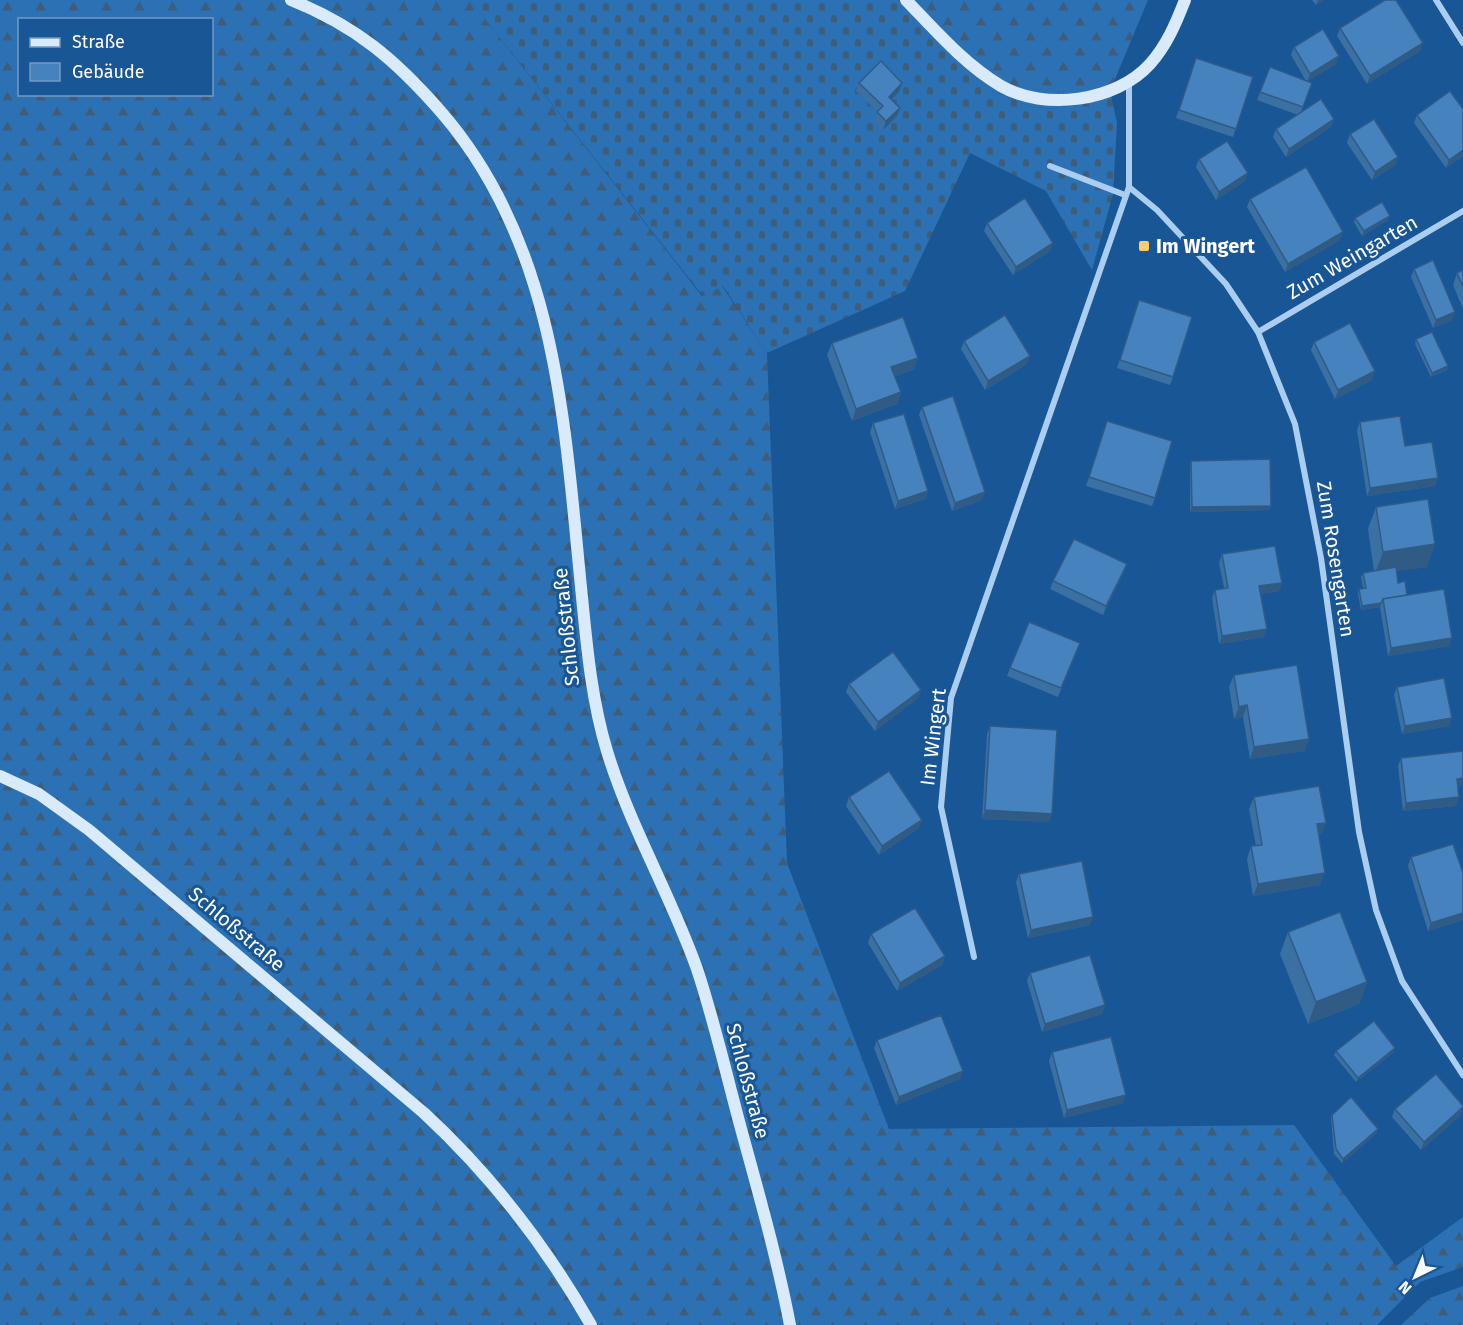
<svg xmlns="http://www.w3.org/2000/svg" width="1463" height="1325" viewBox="0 0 1463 1325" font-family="'Fira Sans',sans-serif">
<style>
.forest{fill:url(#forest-firs);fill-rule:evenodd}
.cemetery{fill:url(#cemetery-stones)}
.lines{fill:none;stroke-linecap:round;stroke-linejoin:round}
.minor{stroke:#abcef0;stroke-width:6}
.secondary{stroke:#d9eafb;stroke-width:12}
.wall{fill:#3b70a3}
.shaded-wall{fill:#305b85}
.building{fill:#4582be;stroke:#305b85;stroke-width:1.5}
.poi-dot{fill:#ffcc6a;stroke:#195696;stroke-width:2}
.labels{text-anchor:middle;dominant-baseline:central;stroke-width:6;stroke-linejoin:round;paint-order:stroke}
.poi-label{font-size:20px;font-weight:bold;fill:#fff;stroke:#195696;text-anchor:start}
.street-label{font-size:20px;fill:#fff;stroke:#195696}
</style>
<defs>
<pattern id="forest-firs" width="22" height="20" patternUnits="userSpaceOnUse" patternTransform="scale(1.5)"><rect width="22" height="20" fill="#2c71b4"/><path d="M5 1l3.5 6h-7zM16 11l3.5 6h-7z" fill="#3e5d7b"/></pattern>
<pattern id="cemetery-stones" width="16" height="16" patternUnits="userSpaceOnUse" patternTransform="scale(1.5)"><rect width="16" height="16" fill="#2c71b4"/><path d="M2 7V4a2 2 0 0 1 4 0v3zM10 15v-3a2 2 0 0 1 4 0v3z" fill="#3e5d7b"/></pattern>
</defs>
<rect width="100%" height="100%" fill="#195696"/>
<g class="forest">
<path d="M0,0H470L702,296L722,286L767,353L787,863L889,1129L1294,1125L1396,1266L1463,1217V1267L1420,1282L1377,1325H0ZM20,20H212V94H20Z"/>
<polygon points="900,0 1148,0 1110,91 1059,109 1031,107 999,94"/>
<polygon points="1463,1286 1463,1325 1401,1325 1430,1298"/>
</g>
<polygon class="cemetery" points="470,0 900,0 999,94 1031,107 1059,109 1110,91 1117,123 1113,194 1092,270 1046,191 970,153 905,291 767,353 723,286 703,296"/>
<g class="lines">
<g class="minor">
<polyline points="1436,0 1463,43"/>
<polyline points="1129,80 1129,187 1157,210 1226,284 1258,332 1295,424 1321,558 1359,832 1376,910 1402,981 1463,1075"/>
<polyline points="1050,166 1125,195"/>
<polyline points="1258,332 1463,211"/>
<polyline points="974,957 941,807 951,698 1129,187"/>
</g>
<g class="secondary">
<path d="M291,0C356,26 396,60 442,113C554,243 564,414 580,577C586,636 590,695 607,751C630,827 671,895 697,969C714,1020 726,1073 740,1125C758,1191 777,1257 790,1325"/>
<path d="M906,0C935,30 964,64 1001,86C1044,111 1116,102 1150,64C1167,45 1176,23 1185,0"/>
<path d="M0,776L39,794L89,830L424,1113C491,1175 546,1246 591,1325"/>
</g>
</g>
<g class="wall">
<polygon points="1312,0 1324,0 1316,5"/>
<polygon points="1340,28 1420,51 1367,84 1337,36"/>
<polygon points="1294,47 1336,64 1308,81 1312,83 1301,112 1334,119 1331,127 1286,157 1273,137 1276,129 1298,115 1257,100 1270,67 1306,81 1291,55"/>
<polygon points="1196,58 1253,77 1233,137 1176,118"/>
<polygon points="859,83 902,83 899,92 892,99 900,108 897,116 883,130 874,120 877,111 856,91"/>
<polygon points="1417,115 1463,156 1446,168 1414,123"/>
<polygon points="1350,134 1398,157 1395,165 1372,180 1347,143"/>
<polygon points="1199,159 1245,181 1216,200 1196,167"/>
<polygon points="1250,199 1340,240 1285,272 1247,207"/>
<polygon points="1355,218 1388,220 1362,236 1354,222"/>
<polygon points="987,223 1050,251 1013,275 984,231"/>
<polygon points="1414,269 1452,320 1433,328 1411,277"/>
<polygon points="1463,270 1463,309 1453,285 1457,273"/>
<polygon points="1136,308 1173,377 1170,385 1117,368"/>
<polygon points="1416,339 1448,366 1447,370 1431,377 1415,344"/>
<polygon points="964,341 1027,364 985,390 961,349"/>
<polygon points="1314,342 1372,380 1335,399 1311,350"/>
<polygon points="832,343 918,358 913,370 895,376 901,392 897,404 852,421 827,355"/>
<polygon points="922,407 982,500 952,511 919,415"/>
<polygon points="1107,421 1155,498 1152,506 1086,486"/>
<polygon points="1360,422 1405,446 1435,486 1367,496 1357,430"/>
<polygon points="873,423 928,491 925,499 895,509 870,432"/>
<polygon points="1191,461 1271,506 1269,510 1190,512 1190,465"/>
<polygon points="1376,507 1427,567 1396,571 1398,583 1449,646 1388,656 1380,607 1361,610 1358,594 1359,589 1363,589 1361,577 1363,573 1374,571 1368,529"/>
<polygon points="1222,554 1282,583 1279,591 1261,594 1264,637 1219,644 1212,598 1215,590 1224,588 1219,563"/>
<polygon points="1124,572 1103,615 1050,589 1053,581"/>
<polygon points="1080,643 1058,697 1007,676 1010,668"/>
<polygon points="1234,675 1309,739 1304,751 1250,759 1243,717 1234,719 1229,687"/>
<polygon points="849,684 921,690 918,698 875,731 846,692"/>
<polygon points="1397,687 1449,726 1402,734 1394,695"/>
<polygon points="990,726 1049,822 982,819 987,734"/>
<polygon points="1463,751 1463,786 1457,786 1456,806 1403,811 1398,766 1401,758"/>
<polygon points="849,797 919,828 879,855 846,806"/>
<polygon points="1254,797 1321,835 1319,835 1320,885 1253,896 1247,859 1251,846 1256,846 1249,809"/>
<polygon points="1411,857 1463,873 1463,920 1428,931 1408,866"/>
<polygon points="1019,874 1090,925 1028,938 1016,882"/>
<polygon points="1288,932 1367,982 1359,1004 1308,1024 1280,954"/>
<polygon points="871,934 945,956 942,965 897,991 868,943"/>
<polygon points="1030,973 1105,1005 1102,1014 1042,1032 1027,981"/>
<polygon points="877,1040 960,1079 896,1105 874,1048"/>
<polygon points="1336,1051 1394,1052 1356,1082 1334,1055"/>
<polygon points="1052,1052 1123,1103 1064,1118 1049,1061"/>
<polygon points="1395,1109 1461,1115 1421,1150 1392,1117"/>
<polygon points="1332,1115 1377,1133 1342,1163 1334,1154 1331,1119"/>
</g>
<g class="shaded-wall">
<polygon points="1318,0 1324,0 1316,5"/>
<polygon points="1423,43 1420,51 1367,84 1370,76"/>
<polygon points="1339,56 1336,64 1307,82 1310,74"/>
<polygon points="902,83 899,92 886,105 889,97"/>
<polygon points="900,108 897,116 883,130 886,121"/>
<polygon points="1334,119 1331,127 1286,157 1289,149"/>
<polygon points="1463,150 1463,156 1446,168 1449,160"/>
<polygon points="1398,157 1395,165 1372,180 1375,172"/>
<polygon points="1248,173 1245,181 1216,200 1219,192"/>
<polygon points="1390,216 1388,220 1362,236 1364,231"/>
<polygon points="1343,232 1340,240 1285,272 1288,264"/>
<polygon points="1053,243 1050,251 1013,275 1016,267"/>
<polygon points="1455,312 1452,320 1433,328 1436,320"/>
<polygon points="1030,356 1027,364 985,390 988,381"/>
<polygon points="918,358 913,370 887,379 891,367"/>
<polygon points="1448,366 1447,370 1431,377 1432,373"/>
<polygon points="1375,371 1372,380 1335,399 1338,390"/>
<polygon points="901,392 897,404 852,421 856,409"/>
<polygon points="1438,478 1435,486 1367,496 1370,488"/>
<polygon points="928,491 925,499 895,509 898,501"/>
<polygon points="985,492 982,500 952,511 955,503"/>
<polygon points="1271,506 1269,510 1190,512 1192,507"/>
<polygon points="1435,544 1427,567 1375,574 1383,552"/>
<polygon points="1127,564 1124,572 1103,615 1106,606"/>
<polygon points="1282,583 1279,591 1256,595 1259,586"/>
<polygon points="1381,603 1380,607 1361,610 1362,606"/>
<polygon points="1267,629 1264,637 1219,644 1222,636"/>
<polygon points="1452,638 1449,646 1388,656 1391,648"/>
<polygon points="921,690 918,698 875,731 878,722"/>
<polygon points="1247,705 1243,717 1234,719 1239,707"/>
<polygon points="1452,718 1449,726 1402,734 1405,726"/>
<polygon points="1309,739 1304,751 1250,759 1254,747"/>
<polygon points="1463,778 1463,786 1454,787 1457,779"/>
<polygon points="1459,797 1456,806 1403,811 1406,803"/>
<polygon points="985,810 1052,814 1049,822 982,819"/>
<polygon points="922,820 919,828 879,855 882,846"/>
<polygon points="1326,823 1321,835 1312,836 1317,824"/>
<polygon points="1325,873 1320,885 1253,896 1258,884"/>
<polygon points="1463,913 1463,920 1428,931 1431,923"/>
<polygon points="1093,917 1090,925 1028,938 1031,930"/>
<polygon points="945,956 942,965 897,991 900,983"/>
<polygon points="1367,982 1359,1004 1308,1024 1316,1002"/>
<polygon points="1105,1005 1102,1014 1042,1032 1045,1024"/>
<polygon points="1395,1048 1394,1052 1356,1082 1358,1078"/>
<polygon points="963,1071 960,1079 896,1105 899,1097"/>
<polygon points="1126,1095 1123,1103 1064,1118 1067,1110"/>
<polygon points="1463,1107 1461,1115 1421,1150 1424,1142"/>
<polygon points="1378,1129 1377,1133 1342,1163 1343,1159"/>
</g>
<g class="building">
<polygon points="1385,0 1396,0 1423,43 1370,76 1340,28"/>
<polygon points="1323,29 1339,56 1310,74 1294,47"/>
<polygon points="1196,58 1253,77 1236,129 1179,110"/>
<polygon points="881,61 902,83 889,97 900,108 886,121 877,112 883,106 859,83"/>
<polygon points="1270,67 1312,83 1303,107 1260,92"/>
<polygon points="1450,91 1463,109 1463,150 1449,160 1417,115"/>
<polygon points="1321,99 1334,119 1289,149 1276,129"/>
<polygon points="1374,119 1398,157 1375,172 1350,134"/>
<polygon points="1227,141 1248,173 1219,192 1199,159"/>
<polygon points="1306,167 1343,232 1288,264 1250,199"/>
<polygon points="1025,198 1053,243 1016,267 987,223"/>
<polygon points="1382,202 1390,216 1364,231 1355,218"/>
<polygon points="1433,260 1455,312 1436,320 1414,269"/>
<polygon points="1463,270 1463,287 1457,273"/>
<polygon points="1139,300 1192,317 1173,377 1120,360"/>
<polygon points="1005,315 1030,356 988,381 964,341"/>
<polygon points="903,317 918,358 891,367 901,392 856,409 832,343"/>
<polygon points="1350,323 1375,371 1338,390 1314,342"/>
<polygon points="1432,332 1448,366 1432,373 1416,339"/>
<polygon points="953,396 985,492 955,503 922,407"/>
<polygon points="904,414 928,491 898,501 873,423"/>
<polygon points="1400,416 1405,446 1432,442 1438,478 1370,488 1360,422"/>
<polygon points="1107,421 1172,441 1155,498 1089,477"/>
<polygon points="1270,459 1271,506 1192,507 1191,461"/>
<polygon points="1428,499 1435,544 1383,552 1376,507"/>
<polygon points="1074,539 1127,564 1106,606 1053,581"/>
<polygon points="1275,546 1282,583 1259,586 1267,629 1222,636 1215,590 1228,588 1222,554"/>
<polygon points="1396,567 1398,583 1405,581 1407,595 1383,599 1381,603 1362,606 1359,589 1366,588 1363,573"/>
<polygon points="1444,589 1452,638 1391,648 1383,599"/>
<polygon points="1029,622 1080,643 1061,688 1010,668"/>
<polygon points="893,652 921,690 878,722 849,684"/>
<polygon points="1297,665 1309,739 1254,747 1247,705 1239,707 1234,675"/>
<polygon points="1444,678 1452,718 1405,726 1397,687"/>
<polygon points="990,726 1057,730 1052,814 985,810"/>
<polygon points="1463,751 1463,778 1457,779 1459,797 1406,803 1401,758"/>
<polygon points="889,771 922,820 882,846 849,797"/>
<polygon points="1319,786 1326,823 1317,824 1325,873 1258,884 1251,846 1262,845 1254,797"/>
<polygon points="1453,844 1463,873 1463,913 1431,923 1411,857"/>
<polygon points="1082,861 1093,917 1031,930 1019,874"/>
<polygon points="915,908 945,956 900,983 871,934"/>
<polygon points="1340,912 1367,982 1316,1002 1288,932"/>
<polygon points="1090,955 1105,1005 1045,1024 1030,973"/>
<polygon points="941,1015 963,1071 899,1097 877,1040"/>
<polygon points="1374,1021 1395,1048 1358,1078 1336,1051"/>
<polygon points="1111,1037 1126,1095 1067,1110 1052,1052"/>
<polygon points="1436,1074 1463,1106 1463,1107 1424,1142 1395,1109"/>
<polygon points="1351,1097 1378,1129 1343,1159 1336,1149 1332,1115"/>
</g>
<rect class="poi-dot" x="1138" y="240" width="12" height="12" rx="3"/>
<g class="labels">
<g class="poi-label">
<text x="1156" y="246">Im Wingert</text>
</g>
<g class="street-label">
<text transform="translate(1352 257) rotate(-30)">Zum Weingarten</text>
<text transform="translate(1336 559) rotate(81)">Zum Rosengarten</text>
<text transform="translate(566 627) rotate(-96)">Schloßstraße</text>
<text transform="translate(933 737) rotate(-83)">Im Wingert</text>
<text transform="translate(237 929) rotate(40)">Schloßstraße</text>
<text transform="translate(748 1081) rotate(75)">Schloßstraße</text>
</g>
</g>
<rect x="18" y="18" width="195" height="78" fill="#195696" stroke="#759ac0" stroke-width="1.5"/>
<rect x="30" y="38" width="30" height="9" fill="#d9eafb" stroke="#759ac0" stroke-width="1.5"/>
<text x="72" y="48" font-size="18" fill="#ffffff">Straße</text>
<rect x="30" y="63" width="30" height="18" fill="#4582be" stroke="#759ac0" stroke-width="1.5"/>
<text x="72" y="78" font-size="18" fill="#ffffff">Gebäude</text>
<g transform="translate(1415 1277) rotate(223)" stroke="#195696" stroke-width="4.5" paint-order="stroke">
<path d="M0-4.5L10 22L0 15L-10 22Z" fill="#ffffff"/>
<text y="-9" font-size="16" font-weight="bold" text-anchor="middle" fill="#ffffff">N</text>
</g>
</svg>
